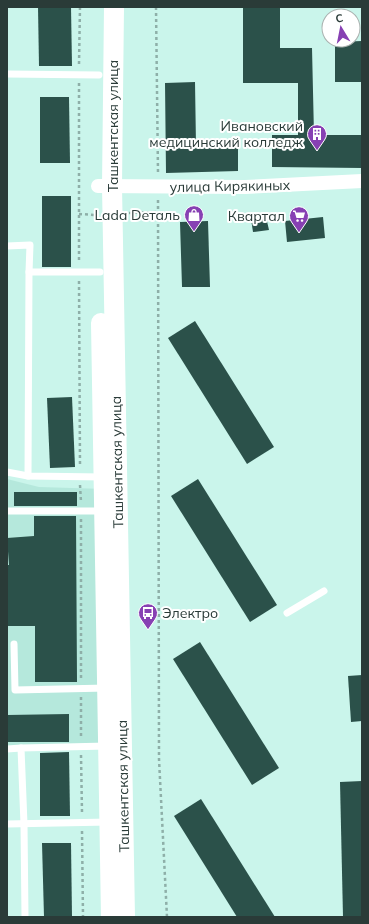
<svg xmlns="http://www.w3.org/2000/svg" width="369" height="924" viewBox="0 0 369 924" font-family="Mulish,sans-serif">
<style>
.built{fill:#b5e8dc}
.building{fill:#2b514a}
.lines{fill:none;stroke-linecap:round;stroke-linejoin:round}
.path{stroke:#8eafa8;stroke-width:2.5;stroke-dasharray:3 3;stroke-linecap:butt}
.service{stroke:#fff;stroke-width:7}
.minor{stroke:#fff;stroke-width:14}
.secondary{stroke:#fff;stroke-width:20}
.labels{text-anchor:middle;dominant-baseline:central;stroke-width:4;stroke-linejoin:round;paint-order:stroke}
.street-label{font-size:14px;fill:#2a3b38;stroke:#fff}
.poi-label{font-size:14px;fill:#2a3b38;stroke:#fff;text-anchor:end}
</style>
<rect width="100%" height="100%" fill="#caf5eb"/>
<polygon class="built" points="7,479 39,487 105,489 111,747 7,749"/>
<g class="building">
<polygon points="38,7 71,7 72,66 39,66"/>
<polygon points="243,7 280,7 280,48 312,48 314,135 362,135 362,168 272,167 272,135 298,135 298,83 243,83"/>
<polygon points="362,41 362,82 335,82 335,42"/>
<polygon points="195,82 196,146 238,145 238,171 166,173 165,83"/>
<polygon points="40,97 69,97 70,163 40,163"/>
<rect x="42" y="196" width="29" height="71"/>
<polygon points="266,217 269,230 253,232 251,219"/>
<polygon points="323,217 325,238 287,242 285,221"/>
<polygon points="208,221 210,287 182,287 180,222"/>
<polygon points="195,321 274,447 247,464 168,338"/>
<polygon points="72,397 75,467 50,468 47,398"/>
<polygon points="198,479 277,605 250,622 171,496"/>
<rect x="14" y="492" width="63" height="14"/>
<polygon points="34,516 76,516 77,682 35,682 35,626 7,626 7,565 9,565 7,538 34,536"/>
<polygon points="200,642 279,768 252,785 173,659"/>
<polygon points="362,675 362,721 351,722 348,676"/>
<polygon points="69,714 69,742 7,742 7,715"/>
<polygon points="69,752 70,816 40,816 40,753"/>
<polygon points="362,781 362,917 343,917 340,782"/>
<polygon points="201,799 275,917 237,917 174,816"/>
<polygon points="42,843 71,843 72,917 44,917"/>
</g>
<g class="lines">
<g class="path">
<polyline points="156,7 158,173"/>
<polyline points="79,64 80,7"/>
<polyline points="79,83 79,262"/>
<polyline points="158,200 159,759 167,917"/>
<polyline points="129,213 158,212"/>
<polyline points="79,214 96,215"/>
<polyline points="79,281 80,466"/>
<polyline points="80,485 81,502"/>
<polyline points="81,519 81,678"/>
<polyline points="81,736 81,697"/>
<polyline points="81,755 82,812"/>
<polyline points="82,831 83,917"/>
</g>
<g class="service">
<polyline points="7,74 99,75"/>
<polyline points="7,246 30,245 29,272 28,476 103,477"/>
<polyline points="29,272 100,272"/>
<polyline points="7,472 28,476"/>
<polyline points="7,511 104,511"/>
<polyline points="287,613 324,591"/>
<polyline points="14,644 15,690 107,688"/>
<polyline points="7,749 21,748"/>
<polyline points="7,824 109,822"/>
<polyline points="25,917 24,824 21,748 107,746"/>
</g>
<polyline class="minor" points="98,186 245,187 362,181"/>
<g class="secondary">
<polyline points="114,7 112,186 125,917"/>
<polyline points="101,323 111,917"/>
</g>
</g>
<defs>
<g id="building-pin" transform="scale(1)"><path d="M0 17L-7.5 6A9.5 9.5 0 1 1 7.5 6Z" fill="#8740b3" stroke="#fff"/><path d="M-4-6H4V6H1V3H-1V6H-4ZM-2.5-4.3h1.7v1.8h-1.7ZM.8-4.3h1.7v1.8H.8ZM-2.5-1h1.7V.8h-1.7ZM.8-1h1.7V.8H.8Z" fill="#fff"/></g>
<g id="shop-pin" transform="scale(1)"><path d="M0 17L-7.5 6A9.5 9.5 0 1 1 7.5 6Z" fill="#8740b3" stroke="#fff"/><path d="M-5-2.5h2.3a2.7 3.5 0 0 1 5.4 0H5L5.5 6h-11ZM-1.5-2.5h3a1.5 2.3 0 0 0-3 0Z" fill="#fff"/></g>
<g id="supermarket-pin" transform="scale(1)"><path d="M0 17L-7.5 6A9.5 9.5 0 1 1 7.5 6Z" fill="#8740b3" stroke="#fff"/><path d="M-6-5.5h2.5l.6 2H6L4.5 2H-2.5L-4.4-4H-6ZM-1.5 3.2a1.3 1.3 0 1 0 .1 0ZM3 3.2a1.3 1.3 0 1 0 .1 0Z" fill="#fff"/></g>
<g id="bus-pin" transform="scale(1)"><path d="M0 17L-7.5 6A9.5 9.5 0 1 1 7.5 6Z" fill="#8740b3" stroke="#fff"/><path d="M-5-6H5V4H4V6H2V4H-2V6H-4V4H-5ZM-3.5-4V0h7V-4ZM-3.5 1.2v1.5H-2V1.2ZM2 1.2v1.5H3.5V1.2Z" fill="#fff"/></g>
</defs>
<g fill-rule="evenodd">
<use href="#building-pin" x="317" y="134"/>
<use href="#shop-pin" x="194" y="215"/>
<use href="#supermarket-pin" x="299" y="216"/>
<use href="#bus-pin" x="148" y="613"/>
</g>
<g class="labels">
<g class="street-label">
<text transform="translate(113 126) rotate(-90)">Ташкентская улица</text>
<text transform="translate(230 186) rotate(-1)">улица Кирякиных</text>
<text transform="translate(117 462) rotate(-91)">Ташкентская улица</text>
<text transform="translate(123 786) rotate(-91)">Ташкентская улица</text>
</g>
<g class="poi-label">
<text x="303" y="126">Ивановский<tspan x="303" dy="16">медицинский колледж</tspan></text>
<text x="180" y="215">Lada Dеталь</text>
<text x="285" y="216">Квартал</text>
<text x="162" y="613" text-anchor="start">Электро</text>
</g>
</g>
<rect width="369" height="924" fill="none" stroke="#2a3b38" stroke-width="16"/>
<g transform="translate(341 28) rotate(350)"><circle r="19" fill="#ffffff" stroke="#aab1af"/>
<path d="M0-3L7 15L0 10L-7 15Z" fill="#8740b3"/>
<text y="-6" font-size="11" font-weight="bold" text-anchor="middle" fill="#2a3b38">С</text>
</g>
</svg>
